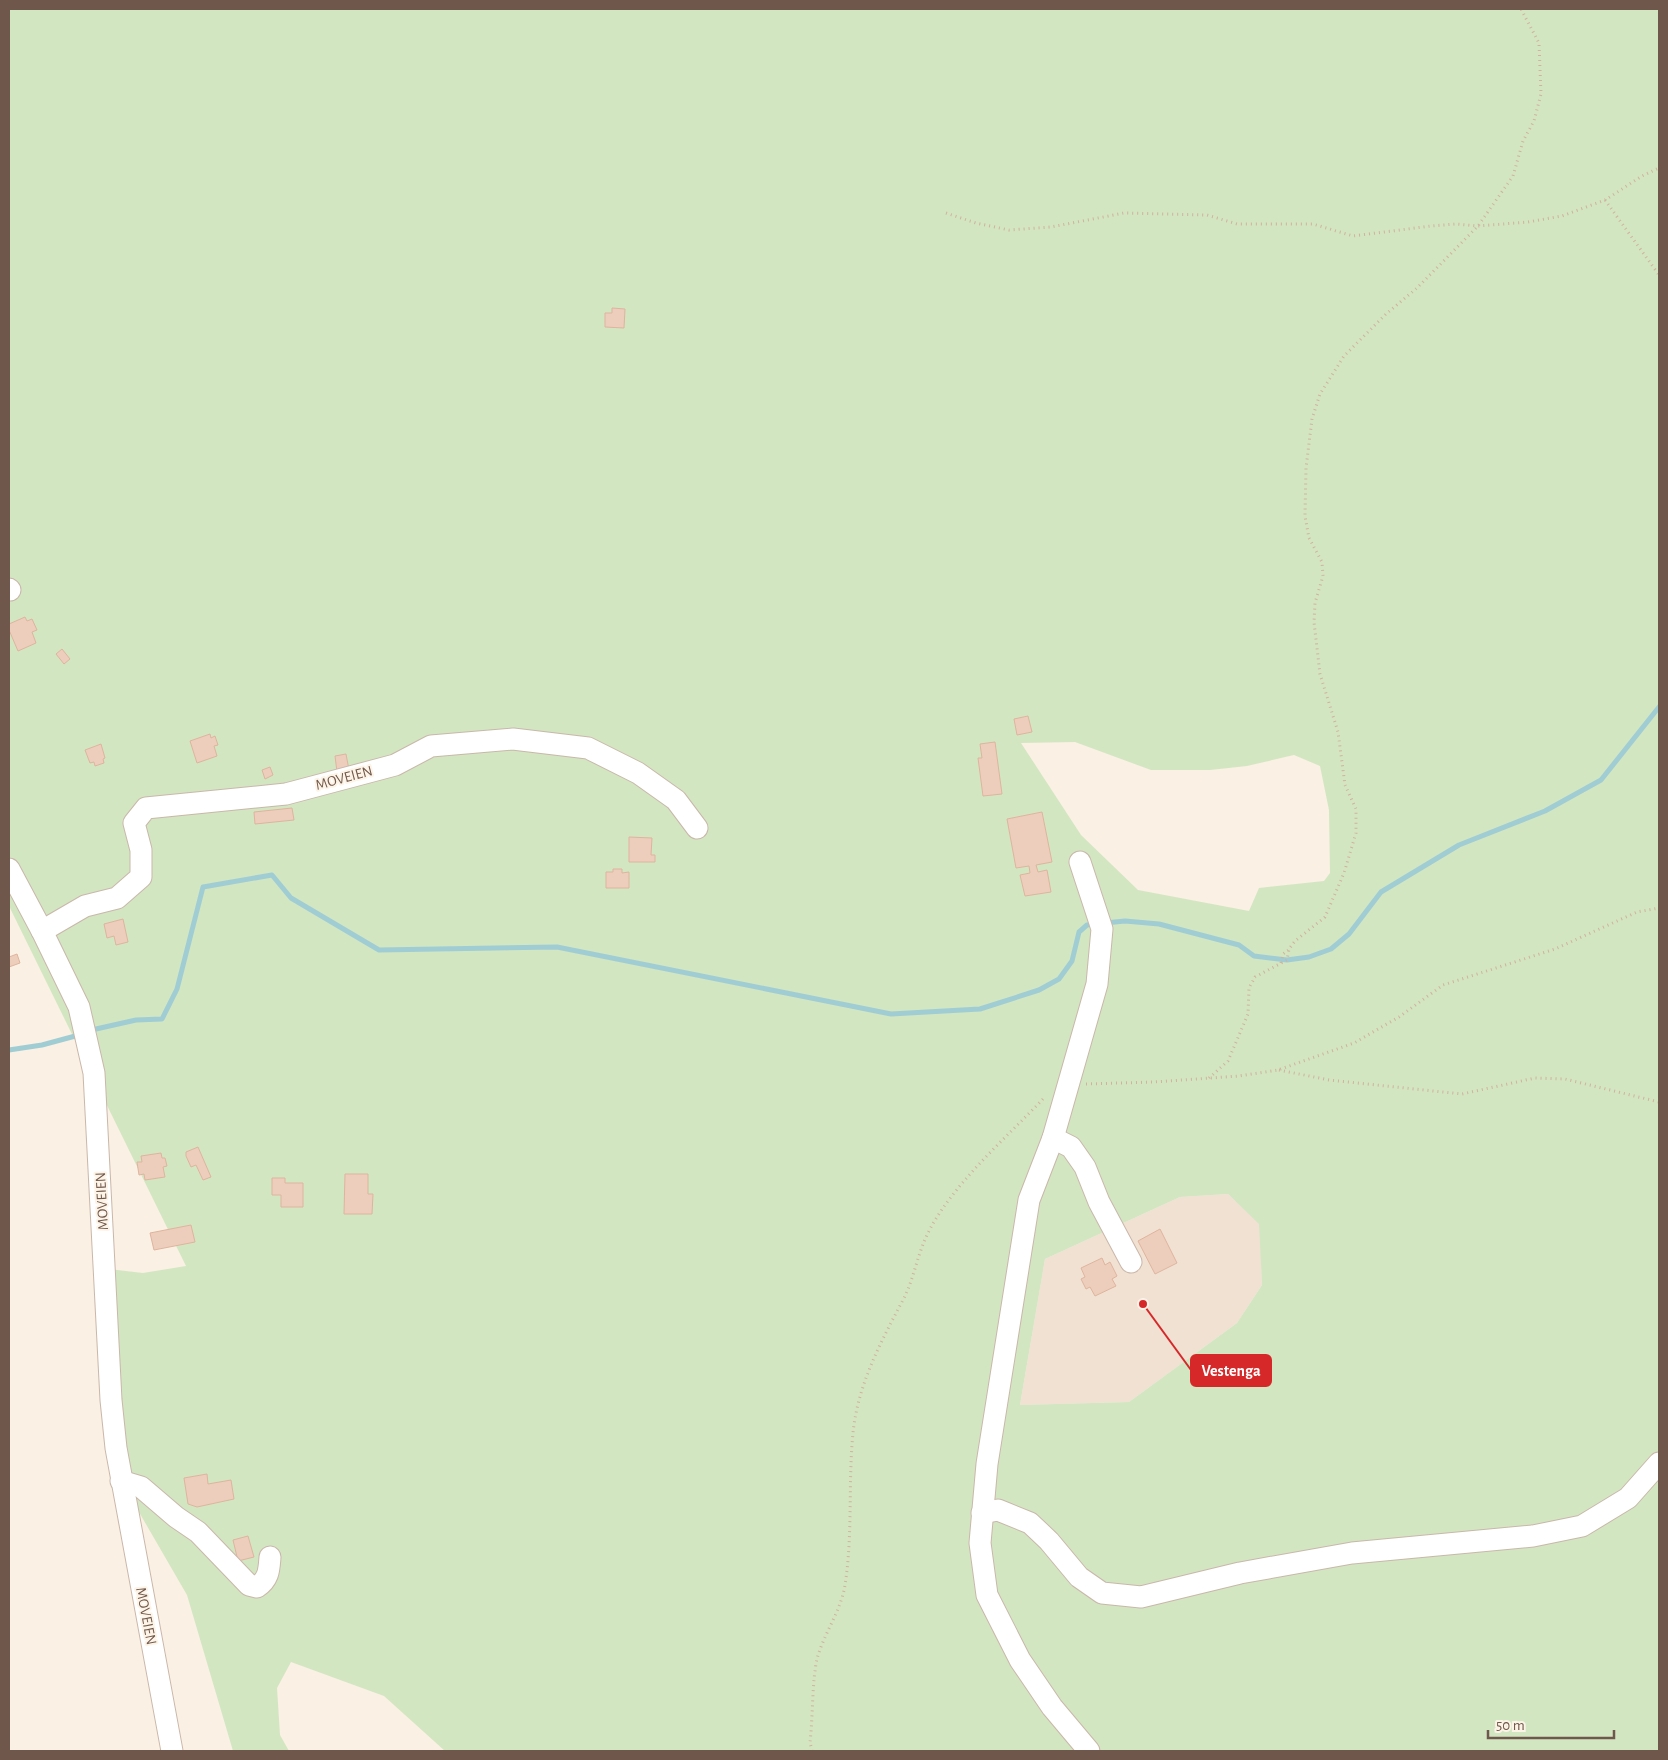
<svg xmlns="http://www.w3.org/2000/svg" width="1668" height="1760" viewBox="0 0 1668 1760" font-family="'Alegreya Sans',sans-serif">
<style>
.residential{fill:#f1e1d2}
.green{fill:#d2e6c2;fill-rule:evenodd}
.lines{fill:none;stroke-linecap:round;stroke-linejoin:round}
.stream{stroke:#a0cdd3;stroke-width:5}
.building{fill:#edcebc;stroke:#dfb49e}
.minor-casing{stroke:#cab7aa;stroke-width:23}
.path{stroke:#d2b1a0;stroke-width:3;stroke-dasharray:1 4;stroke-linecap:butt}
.minor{stroke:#fff;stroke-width:21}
.labels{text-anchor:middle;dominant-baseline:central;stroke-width:4;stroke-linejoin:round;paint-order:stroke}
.street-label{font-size:15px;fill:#70574b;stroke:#fdf4e8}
.leader{fill:none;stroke:#d62828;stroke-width:2}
.callout-dot{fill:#d62828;stroke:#fdf4e8;stroke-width:2}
.callout{fill:#d62828;stroke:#d62828;stroke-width:2}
.callout-label{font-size:16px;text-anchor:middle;font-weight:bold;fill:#fff}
</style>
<rect width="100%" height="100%" fill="#faf0e3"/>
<polygon class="residential" points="1228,1194 1260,1224 1262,1285 1237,1323 1129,1402 1020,1405 1045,1259 1180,1197"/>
<path class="green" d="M9,9H1659V1751H445L384,1696L291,1662L277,1688L280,1735L289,1751H233L187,1595L121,1481L100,1268L143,1273L186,1266L9,906ZM1075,742L1151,770H1210L1247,766L1294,755L1320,766L1329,810L1330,873L1324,881L1259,888L1249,911L1138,890L1081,835L1021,743ZM1228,1194L1259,1224L1262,1285L1237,1323L1129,1402L1020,1405L1045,1259L1180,1197Z"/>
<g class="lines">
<g class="stream">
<polyline points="1105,923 1125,921 1159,924 1239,945 1254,956 1287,960 1309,957 1331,949 1349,934 1381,892 1459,845 1545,811 1601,780 1659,707"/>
<polyline points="96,1029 136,1020 162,1019 177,989 203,887 272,875 291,898 379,950 557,947 891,1014 980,1009 1039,990 1059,979 1072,961 1079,932 1087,925 1094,924"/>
<polyline points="9,1050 42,1045 79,1035"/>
</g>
</g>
<g class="building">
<polygon points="612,308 625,309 624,328 605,327 605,313 612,313"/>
<polygon points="25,617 27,621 32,619 37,630 32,632 36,643 18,651 9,630 9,624"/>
<polygon points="62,649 70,659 64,664 56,654"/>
<polygon points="1028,716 1032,732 1017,735 1014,719"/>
<polygon points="210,734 211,738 215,736 218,745 214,746 217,756 197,763 190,741"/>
<polygon points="995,742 1002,794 983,796 978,758 982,758 980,744"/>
<polygon points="101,744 105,758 103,759 104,763 95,766 94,762 90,763 85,750"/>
<polygon points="346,754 349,770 337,772 335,756"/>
<polygon points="270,767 273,775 265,779 262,770"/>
<polygon points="292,808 294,820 255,824 254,812"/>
<polygon points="1042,812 1052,862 1036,865 1038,872 1047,870 1051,892 1025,896 1020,875 1030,873 1029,866 1016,868 1007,819"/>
<polygon points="629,837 652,838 651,855 655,855 655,862 629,862"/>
<polygon points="613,869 622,869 622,873 629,872 629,888 606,888 606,872 613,872"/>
<polygon points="123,919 128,942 116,945 114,936 107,938 104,924"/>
<polygon points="17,954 20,963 9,967 9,957"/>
<polygon points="198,1147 211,1177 203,1180 196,1165 191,1167 186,1156 186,1152"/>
<polygon points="161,1153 162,1158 165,1158 167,1166 163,1167 165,1177 145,1180 144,1174 139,1175 137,1162 142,1162 141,1156"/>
<polygon points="345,1174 368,1174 368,1194 373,1194 372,1214 344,1214"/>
<polygon points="272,1178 285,1178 285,1183 303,1183 303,1207 281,1207 281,1195 272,1195"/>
<polygon points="191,1225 195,1242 154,1250 150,1233"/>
<polygon points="1160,1229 1177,1263 1155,1274 1138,1241"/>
<polygon points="1102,1258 1105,1265 1110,1262 1117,1276 1112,1279 1116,1286 1095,1296 1090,1287 1086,1289 1081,1279 1085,1277 1081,1268"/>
<polygon points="207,1474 208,1484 231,1480 234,1499 197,1507 188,1504 184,1478"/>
<polygon points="248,1536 254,1557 238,1561 233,1540"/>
</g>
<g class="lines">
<g class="minor-casing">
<g id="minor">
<polyline points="9,589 10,590"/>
<polyline points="1080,862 1102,929 1097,984 1053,1138 1029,1200 987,1464 980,1543 987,1595 1020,1660 1052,1707 1089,1751"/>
<polyline points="9,869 42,931 79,1007 94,1073 111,1400 116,1448 172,1751"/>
<polyline points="42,931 85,906 117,898 141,877 141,850 134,823 146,808 286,794 395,765 431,746 513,739 588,748 638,773 676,800 697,828"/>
<polyline points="1053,1138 1071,1147 1085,1167 1099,1202 1131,1262"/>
<path d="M121,1481L141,1487L176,1517L198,1532L249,1585L257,1587C269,1579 269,1570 270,1557"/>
<polyline points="982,1513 998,1510 1030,1523 1049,1541 1079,1577 1102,1593 1141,1597 1240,1573 1352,1553 1533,1536 1582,1526 1628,1498 1659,1463"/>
</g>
</g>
<g class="path">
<polyline points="1605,200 1659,275"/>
<polyline points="946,213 976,223 1009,230 1051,227 1124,213 1207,215 1237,224 1313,224 1353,236 1431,226 1456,224 1478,226 1528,222 1562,216 1605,200 1642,176 1659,168"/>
<polyline points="1281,963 1283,954 1288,950"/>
<polyline points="1279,1070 1329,1080 1462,1094 1535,1078 1565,1079 1659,1102"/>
<polyline points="1209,1078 1228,1061 1248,1014 1249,988 1255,977 1287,960 1289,949 1295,941 1325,917 1344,873 1356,833 1356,809 1345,785 1338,732 1320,674 1314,622 1315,603 1323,576 1322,562 1309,538 1305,516 1306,468 1312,419 1320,394 1344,356 1386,314 1417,288 1478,226 1513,176 1523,141 1534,121 1541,94 1539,43 1521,9"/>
<polyline points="1086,1084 1154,1082 1239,1076 1278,1070 1354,1043 1399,1017 1443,985 1555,949 1637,912 1659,908"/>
<path d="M812,1751L810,1742C813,1717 812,1681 817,1659C824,1633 841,1611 845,1585C853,1534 848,1484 853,1433C858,1383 882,1340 905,1296C915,1275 918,1251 930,1229C956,1181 1006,1138 1044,1098"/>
</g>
<use href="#minor" class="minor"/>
</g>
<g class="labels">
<g class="street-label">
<text transform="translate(344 778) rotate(-15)">MOVEIEN</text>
<text transform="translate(102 1201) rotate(-93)">MOVEIEN</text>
<text transform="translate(146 1616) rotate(79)">MOVEIEN</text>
</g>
</g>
<path class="leader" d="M1143 1304L1191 1370"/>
<circle class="callout-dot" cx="1143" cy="1304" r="5"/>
<rect class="callout" x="1191" y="1355" width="80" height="31" rx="5"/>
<g class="callout-label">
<text x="1231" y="1376">Vestenga</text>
</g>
<rect width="1668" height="1760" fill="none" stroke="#70574b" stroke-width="20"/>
<path d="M1488 1730v8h126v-8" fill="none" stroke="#70574b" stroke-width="2.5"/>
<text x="1496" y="1730" font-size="15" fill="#70574b" stroke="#fdf4e8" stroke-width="4" paint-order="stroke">50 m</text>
</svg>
